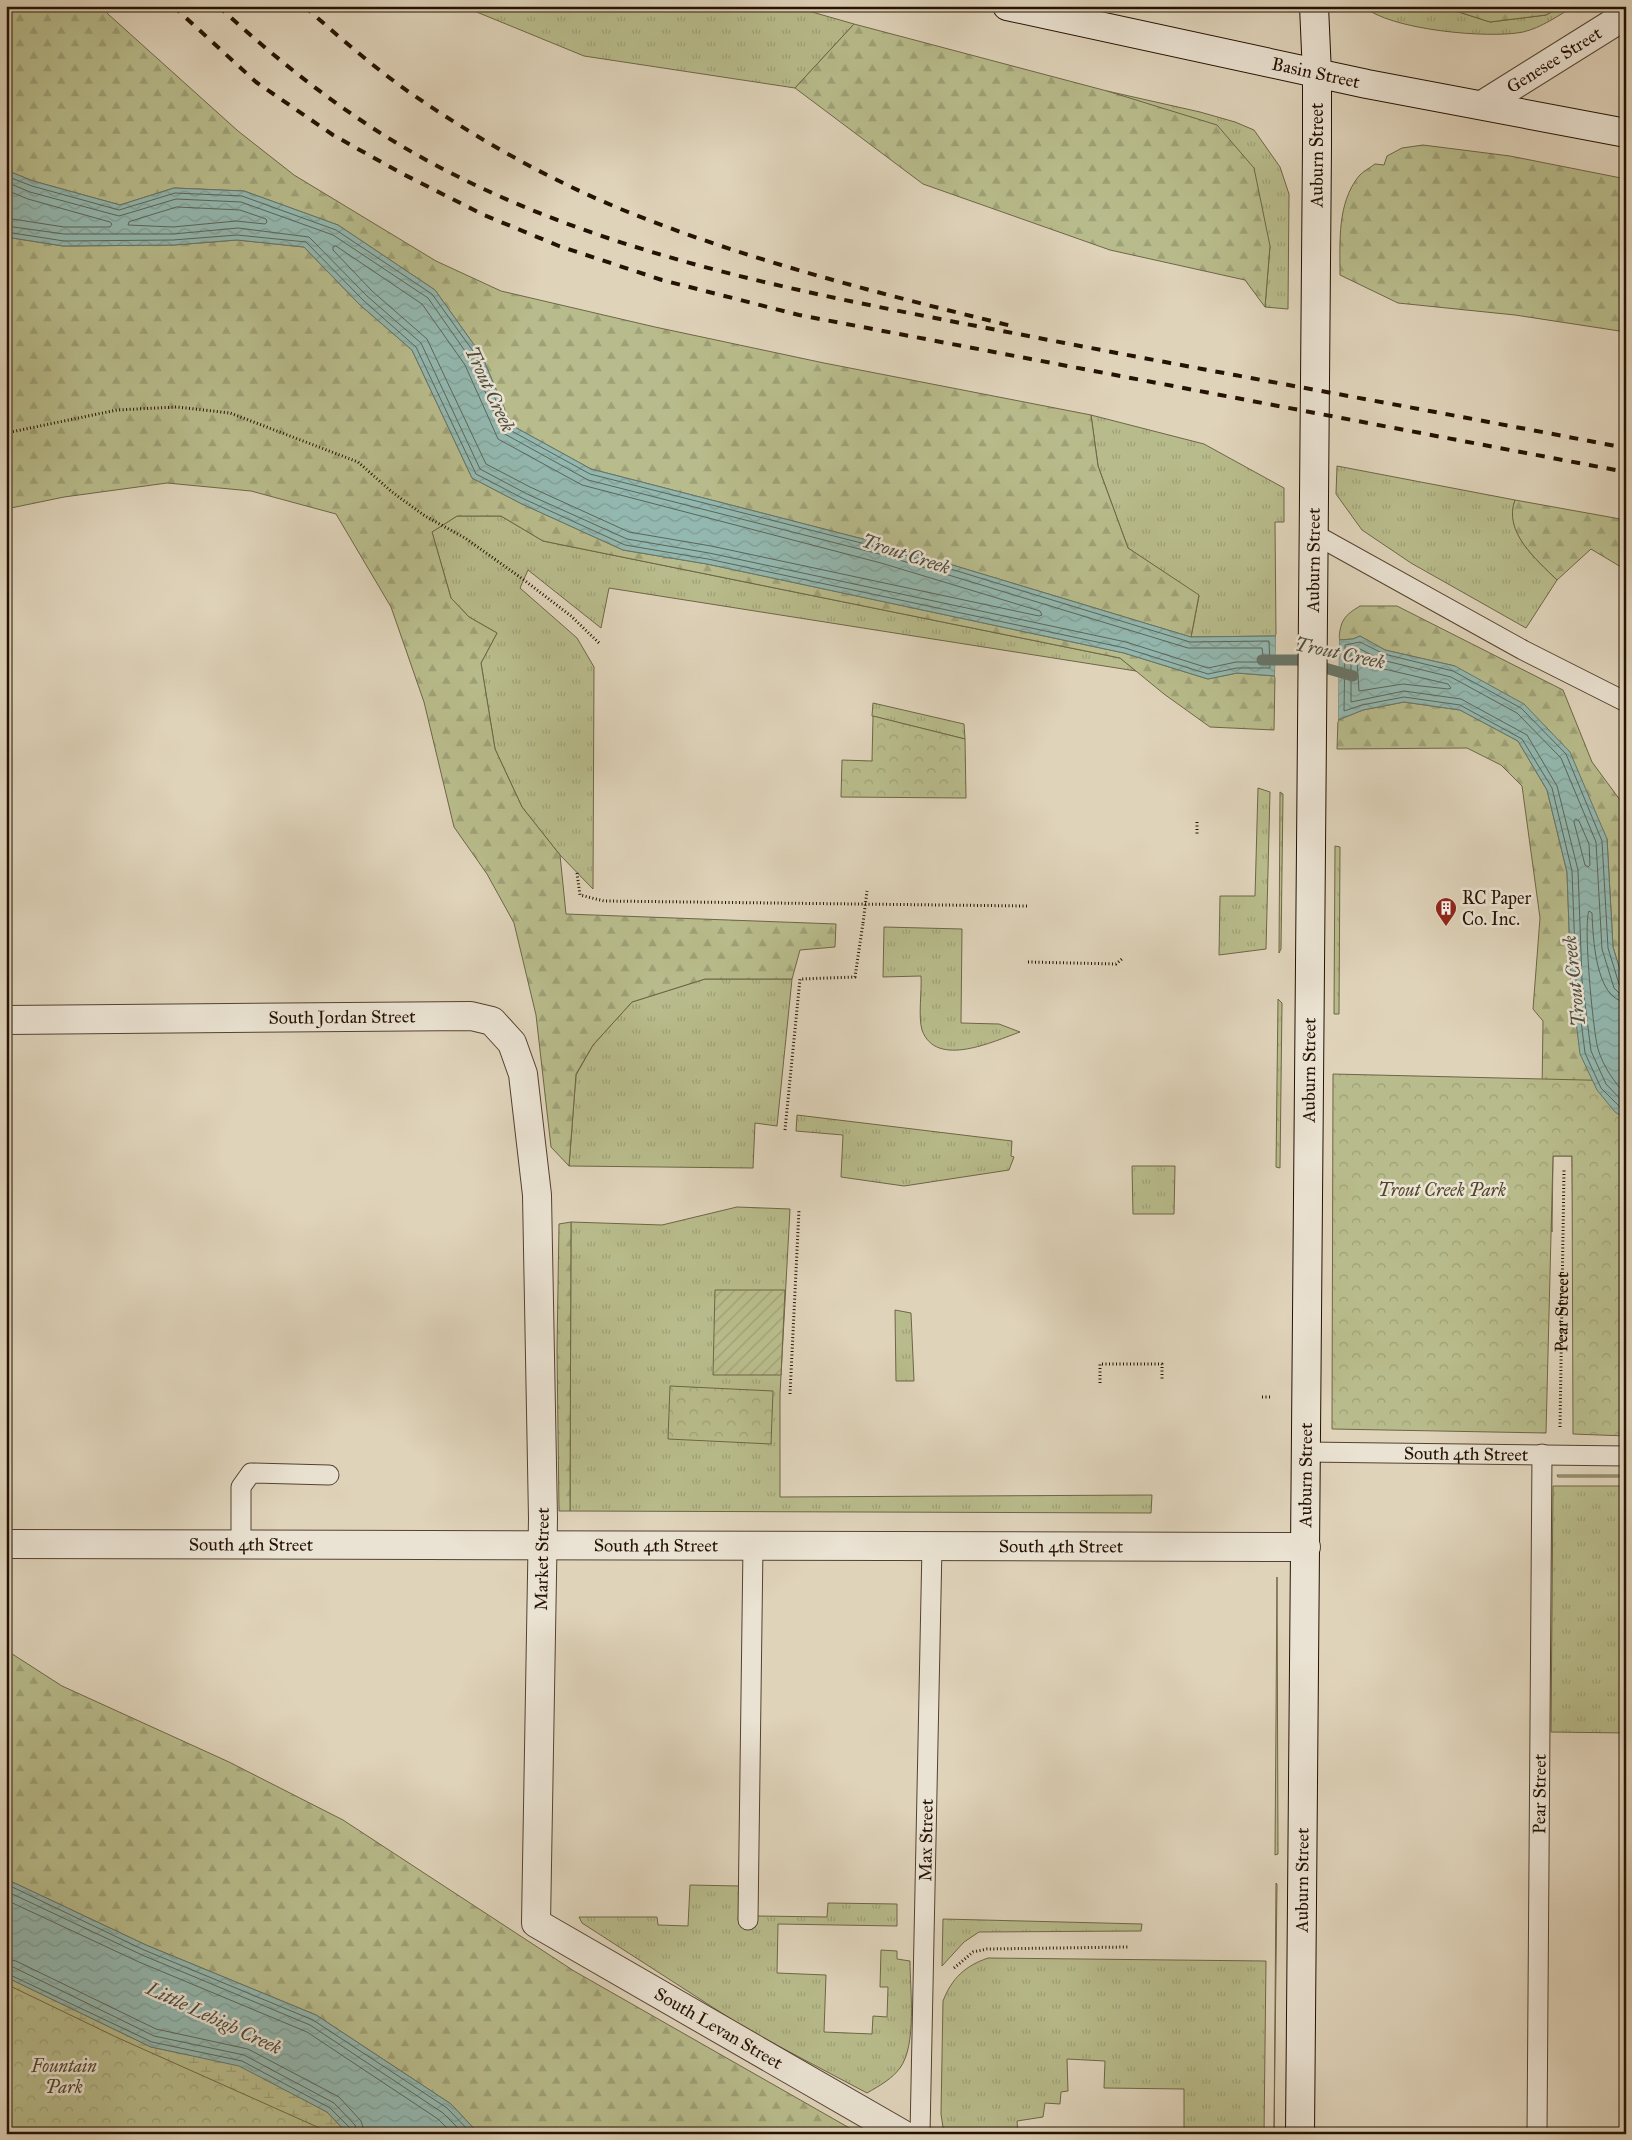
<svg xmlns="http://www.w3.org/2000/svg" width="1632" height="2140" viewBox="0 0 1632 2140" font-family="'IM FELL Great Primer',serif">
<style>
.grass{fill:url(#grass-tufts);stroke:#6e6646}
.forest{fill:url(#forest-firs);stroke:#6e6646}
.wetland{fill:url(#wetland-marsh);stroke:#6e6646}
.park{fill:url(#park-crowns);stroke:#6e6646}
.garden{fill:url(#garden-furrows);stroke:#6e6646}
.water{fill:url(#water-waves);stroke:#67766a}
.pier{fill:#dfd3ba}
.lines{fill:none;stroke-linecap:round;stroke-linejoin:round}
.shore{stroke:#5c6559;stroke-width:1}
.stream{stroke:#67766a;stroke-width:11}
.lane-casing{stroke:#544230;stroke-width:21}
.street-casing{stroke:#544230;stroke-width:30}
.secondary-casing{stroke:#251202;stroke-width:30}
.path{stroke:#251202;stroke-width:3;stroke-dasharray:1 2.5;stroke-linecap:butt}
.lane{stroke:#eae2d2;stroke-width:19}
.street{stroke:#eae2d2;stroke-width:28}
.secondary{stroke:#eae2d2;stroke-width:28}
.rail{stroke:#251202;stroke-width:4;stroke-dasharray:9 9;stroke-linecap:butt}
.path-bridge{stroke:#251202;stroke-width:3;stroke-dasharray:1 2.5;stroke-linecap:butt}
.labels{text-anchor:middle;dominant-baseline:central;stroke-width:5;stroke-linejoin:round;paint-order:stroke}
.street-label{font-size:18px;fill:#251202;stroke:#eae2d2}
.poi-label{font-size:18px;fill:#251202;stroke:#eae2d2;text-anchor:start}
.park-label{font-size:18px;font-style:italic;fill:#51452b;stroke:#eae2d2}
.water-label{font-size:19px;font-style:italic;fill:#4c4c3f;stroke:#eae2d2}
</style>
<defs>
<pattern id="grass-tufts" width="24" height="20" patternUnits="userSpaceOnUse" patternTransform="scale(1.25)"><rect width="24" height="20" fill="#b8bb8b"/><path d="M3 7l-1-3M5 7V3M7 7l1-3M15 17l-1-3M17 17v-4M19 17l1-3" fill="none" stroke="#9ea076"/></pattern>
<pattern id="forest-firs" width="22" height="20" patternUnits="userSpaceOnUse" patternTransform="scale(1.25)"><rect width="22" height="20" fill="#b8bb8b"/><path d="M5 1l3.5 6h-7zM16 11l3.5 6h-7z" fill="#9ea076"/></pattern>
<pattern id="wetland-marsh" width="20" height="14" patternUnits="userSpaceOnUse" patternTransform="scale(1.25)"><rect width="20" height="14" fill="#b8bb8b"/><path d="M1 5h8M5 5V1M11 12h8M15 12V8" fill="none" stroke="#9ea076"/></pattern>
<pattern id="park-crowns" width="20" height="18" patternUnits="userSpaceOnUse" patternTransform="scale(1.25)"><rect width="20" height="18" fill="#b8bb8b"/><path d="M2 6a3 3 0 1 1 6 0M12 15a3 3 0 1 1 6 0" fill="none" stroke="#9ea076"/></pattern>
<pattern id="garden-furrows" width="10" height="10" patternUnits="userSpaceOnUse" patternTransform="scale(1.25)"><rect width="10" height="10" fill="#b8bb8b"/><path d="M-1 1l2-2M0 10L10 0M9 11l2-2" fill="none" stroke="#9ea076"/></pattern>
<pattern id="water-waves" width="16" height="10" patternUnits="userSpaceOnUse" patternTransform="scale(1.25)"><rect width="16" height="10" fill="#93b8b0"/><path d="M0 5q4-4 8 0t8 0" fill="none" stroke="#7f9d96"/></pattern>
</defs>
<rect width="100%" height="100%" fill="#dfd3ba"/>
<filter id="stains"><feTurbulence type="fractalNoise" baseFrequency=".004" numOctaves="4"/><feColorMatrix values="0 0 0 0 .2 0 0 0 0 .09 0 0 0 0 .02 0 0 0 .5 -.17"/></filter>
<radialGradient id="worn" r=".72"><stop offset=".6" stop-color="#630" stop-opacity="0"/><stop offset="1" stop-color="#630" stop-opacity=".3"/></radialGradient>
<g class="grass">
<polygon points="462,6 791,6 854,24 795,88 584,56"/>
<path d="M1363,6H1440L1490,22L1546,15L1562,6H1575C1559,15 1541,28 1523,32C1489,39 1389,30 1363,6Z"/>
<polygon points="1107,91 1200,112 1235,122 1254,130 1280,167 1289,194 1288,309 1265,307 1270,246"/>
<polygon points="1091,415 1204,444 1284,488 1284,522 1275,522 1276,636 1191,637 1199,596 1128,548 1098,466"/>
<path d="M1337,466L1515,500C1504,533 1536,559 1557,580L1526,628L1411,563L1362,530L1336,494Z"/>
<polygon points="457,516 501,516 543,541 1120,658 1136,671 609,588 601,628 528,570 520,588 577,638 594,667 593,889 560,855 522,807 495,749 481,663 497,633 469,617 451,598 432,532"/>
<polygon points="873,703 964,724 965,739 872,716"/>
<polygon points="1258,788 1270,792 1266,949 1219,955 1220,896 1255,896"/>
<polygon points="1280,792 1283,794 1281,949 1279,953"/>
<polygon points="1335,846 1340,847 1339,1014 1334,1014"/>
<path d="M884,927L962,929L961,1023L999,1024L1020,1032C994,1041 936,1069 922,1030C918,1017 922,990 921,976L883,977Z"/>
<polygon points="705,979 792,979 777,1126 755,1123 753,1168 569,1166 576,1075 593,1045 632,1002"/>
<polygon points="1278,999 1282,1003 1280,1168 1276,1167"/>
<polygon points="797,1115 1012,1141 1011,1156 1014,1157 1009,1170 904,1186 841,1177 843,1135 796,1131"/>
<polygon points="1132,1166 1175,1166 1174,1214 1133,1214"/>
<polygon points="737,1207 790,1209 780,1394 780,1497 1152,1495 1151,1513 570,1511 571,1222 662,1225"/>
<polygon points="895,1310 911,1313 914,1381 896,1381"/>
<polygon points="1557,1475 1626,1475 1626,1477 1558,1477"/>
<polygon points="1553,1486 1626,1486 1626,1733 1551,1732"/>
<polygon points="1277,1577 1278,1854 1275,1855"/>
<polygon points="1276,1883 1277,1884 1274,2134"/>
<path d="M690,1885L739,1886V1924H757V1916L827,1917L828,1903L897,1904V1926L778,1924L777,1973L826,1975L824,2032L872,2034L873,2016L887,2017L888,1987H880L881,1950L897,1951V1959L910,1961C910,1989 917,2045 900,2068C892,2079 879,2086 867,2093L748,2030L582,1923L579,1917H657L658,1925L688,1926Z"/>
<polygon points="943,1919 1142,1924 1141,1931 979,1932 964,1942 942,1966"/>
<path d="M988,1958L1266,1961L1264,2134H1184V2089L1104,2088L1105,2061L1067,2059L1068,2091L1061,2092L1060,2104L1045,2103L1043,2117L1017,2121L1018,2134H944L941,2114L943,2001C952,1978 965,1966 988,1958Z"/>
</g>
<g class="forest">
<polygon points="6,6 102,6 108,14 238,131 294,175 436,261 501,291 655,327 824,363 1091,415 1098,466 1128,548 1199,595 1191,637 886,545 591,469 511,425 482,356 435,290 338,225 244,191 174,188 120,205 33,181 6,170"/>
<polygon points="1440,6 1562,6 1546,15 1490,22"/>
<polygon points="854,24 1107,91 1217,125 1254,168 1270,246 1265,307 1245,280 1110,250 923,184 795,88"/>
<path d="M1423,145L1510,156L1626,179V332L1515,315L1398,303L1340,275C1340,242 1337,203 1359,176C1363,171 1370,168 1375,164L1384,165L1387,156L1402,148Z"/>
<polygon points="6,237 63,246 174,245 237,240 304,247 359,304 412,350 472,478 522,504 623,550 707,564 1124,653 1208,679 1237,673 1275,676 1274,730 1210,727 1164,694 1120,658 543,541 501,516 457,516 432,532 451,598 469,617 497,633 481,663 495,749 522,807 560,855 566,914 836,924 835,947 800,950 792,979 705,979 632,1002 593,1045 576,1074 569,1166 551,1147 536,1015 514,923 487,874 454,827 424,702 391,607 336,514 251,491 167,483 64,497 6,509"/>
<path d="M1515,500L1626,520V570L1591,549L1557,580C1536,559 1503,532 1515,500Z"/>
<path d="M1360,606H1397L1563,690L1592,762L1626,808V990L1613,947L1607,839L1455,666L1385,650L1360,636L1353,639L1339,640C1340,620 1345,615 1360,606Z"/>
<polygon points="1404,702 1460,710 1518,741 1547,790 1567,872 1571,981 1597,1090 1573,1238 1572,1156 1553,1156 1552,1232 1542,1092 1543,1021 1533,1009 1540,918 1522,786 1501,765 1467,748 1337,749 1338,720 1363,710"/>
<polygon points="571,1222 570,1511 559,1511 557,1350 559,1224"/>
<polygon points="6,1650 62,1686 229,1762 343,1820 574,1971 860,2134 479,2134 451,2104 316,2015 146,1945 6,1879"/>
</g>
<polygon class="wetland" points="6,1977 151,2047 239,2065 327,2112 348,2134 229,2134 6,2031"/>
<g class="park">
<polygon points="873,716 965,739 966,798 841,797 842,760 872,761"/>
<polygon points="1333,1074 1626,1081 1626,1436 1573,1434 1572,1156 1553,1156 1546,1433 1332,1429"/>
<polygon points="670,1386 773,1391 771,1444 668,1439"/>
<polygon points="6,1984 116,2037 333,2134 6,2134"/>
</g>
<polygon class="garden" points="715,1290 785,1290 781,1375 713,1375"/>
<g class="water">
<polygon points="6,170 33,181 120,205 174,188 244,191 338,225 435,290 482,356 511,425 591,469 886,545 1191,637 1276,636 1275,676 1237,673 1208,679 1124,653 707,564 623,550 522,504 472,478 412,350 359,304 304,247 237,240 174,245 63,246 6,237"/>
<polygon points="1360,636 1385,650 1455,666 1524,704 1570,752 1607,839 1613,947 1626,990 1626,1119 1615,1112 1597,1090 1580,1054 1571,981 1567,872 1547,790 1518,741 1460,710 1404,702 1363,710 1338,720 1339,640 1353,639"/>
<polygon points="6,1879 146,1945 316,2015 451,2104 479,2134 348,2134 327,2112 239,2066 151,2047 6,1977"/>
</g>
<g class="pier">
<polygon points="1276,634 1278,636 1277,676 1275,678"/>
<polygon points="1339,637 1339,640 1338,722 1335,720 1336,640"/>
</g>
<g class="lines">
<g class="shore">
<polyline points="6,176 32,186 119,210 175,193 242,196 336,230 432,294 478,358 508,429 590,474 885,549 1190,642 1269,641 1270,668 1237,668 1208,674 1125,648 708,559 625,545 524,499 476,474 416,347 363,300 306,242 237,235 173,240 64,241 6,232"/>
<polyline points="6,182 30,192 119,216 176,199 241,202 333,235 428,298 472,361 503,433 588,480 883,555 1188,648 1262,648 1264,662 1236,662 1208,668 1126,642 709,553 627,539 527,494 480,469 421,343 367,296 309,237 238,228 173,234 64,234 6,226"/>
<polyline points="6,190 28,199 110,222 112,224 110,227 64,227 6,218"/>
<polygon points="177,207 240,210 266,219 267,222 265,224 236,221 173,227 128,225 129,222"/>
<polygon points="336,246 422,304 465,365 498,439 582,485 881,563 1040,611 1042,615 1039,616 711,546 629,532 530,487 486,464 427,339 372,291 333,250 333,247"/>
<polygon points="1361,658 1380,668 1448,684 1451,688 1448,689 1403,684 1359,691 1357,660"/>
<polygon points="1576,819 1579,821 1589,844 1590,865 1588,867 1585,865 1574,822"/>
<polyline points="1626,988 1619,984 1608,948 1602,841 1566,754 1521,708 1453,671 1384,654 1360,642 1345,645 1344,711 1362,705 1404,697 1460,705 1522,739 1552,788 1572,871 1576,980 1585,1053 1601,1088 1626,1113"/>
<polyline points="1626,994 1619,993 1614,988 1602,949 1596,842 1561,758 1517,713 1451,677 1382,660 1360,649 1351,651 1351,702 1404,691 1461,699 1527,735 1557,786 1578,870 1582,980 1591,1051 1606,1084 1626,1105"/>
<path d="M1626,1002C1595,1000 1593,936 1592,913L1589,911C1583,925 1593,1031 1598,1049C1603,1066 1614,1082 1626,1095"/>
<polyline points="6,1884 144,1950 313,2020 447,2108 472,2134"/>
<polyline points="6,1891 142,1955 310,2025 443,2113 464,2134"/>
<polyline points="6,1900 139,1962 307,2032 438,2119 453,2134"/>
<polyline points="6,1959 16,1961 156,2029 248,2049 339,2097 361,2121 365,2134"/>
<polyline points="6,1966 13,1967 154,2036 244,2055 334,2103 355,2125 357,2134"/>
<polyline points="6,1973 152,2042 242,2061 330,2108 350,2128 351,2134"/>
</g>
<polyline class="stream" points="1262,660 1297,660 1353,676"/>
<g class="lane-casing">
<g id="lane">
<polyline points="1314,534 1523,650 1626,702"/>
<path id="s2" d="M1306,1452L1626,1456"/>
<polyline points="241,1545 241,1487 251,1473 329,1475"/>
<polyline points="748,1920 753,1546"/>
<path id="s3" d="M920,2134L932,1546"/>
<path id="s4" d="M1537,2134L1542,1454"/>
</g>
</g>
<g class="street-casing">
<g id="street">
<path id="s5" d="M1482,105L1626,15"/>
<path id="s6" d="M6,1020L471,1016L492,1021L512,1043L523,1074L537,1195L543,1518L536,1923L902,2134"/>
<path id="s7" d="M6,1544L1306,1547"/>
</g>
</g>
<g class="secondary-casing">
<g id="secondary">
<path id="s8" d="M1007,6L1367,84L1626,133"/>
<path id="s9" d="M1300,2134L1317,146V74L1314,6"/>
</g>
</g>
<g class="path">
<polyline points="6,433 117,410 177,407 230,413 358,462 392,492 425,516 465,538 524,580 571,616 599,643"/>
<polyline points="1197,822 1197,836"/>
<polyline points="577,873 580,895 604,901 1027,906"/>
<polyline points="1028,962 1116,964 1122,959"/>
<polyline points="785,1130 800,979 855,977 863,923"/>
<polyline points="1100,1383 1100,1364 1162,1364 1162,1380"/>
<polyline points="790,1394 799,1210"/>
<polyline points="1262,1397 1272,1397"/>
<path id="s1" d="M1560,1427L1564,1170"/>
<polyline points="954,1968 973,1952 987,1949 1128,1947"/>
</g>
<use href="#lane" class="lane"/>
<use href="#street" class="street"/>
<use href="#secondary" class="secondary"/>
<g class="rail">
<polyline points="173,6 256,82 333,135 401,173 484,215 559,246 662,280 799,315 1626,472"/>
<path d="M218,6C266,50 316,91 371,127C571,257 819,295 1049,340C1241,377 1434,411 1626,448"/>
<path d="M304,6C338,36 372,66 409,92C477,139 551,181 628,212C753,262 885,295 1016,327"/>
</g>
<polyline class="path-bridge" points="863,923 867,891"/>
</g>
<defs>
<g id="building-pin" transform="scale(1.125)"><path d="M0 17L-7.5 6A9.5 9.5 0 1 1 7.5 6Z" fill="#8f2418" stroke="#eae2d2"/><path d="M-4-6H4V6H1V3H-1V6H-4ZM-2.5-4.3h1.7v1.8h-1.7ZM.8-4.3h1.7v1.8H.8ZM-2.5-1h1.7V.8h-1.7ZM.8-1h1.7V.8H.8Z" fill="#fff"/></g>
</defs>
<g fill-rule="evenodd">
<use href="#building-pin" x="1446" y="908"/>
</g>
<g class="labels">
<g class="street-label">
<text stroke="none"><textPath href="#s5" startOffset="85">Genesee Street</textPath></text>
<text stroke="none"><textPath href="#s8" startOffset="316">Basin Street</textPath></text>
<text stroke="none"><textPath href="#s9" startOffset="1979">Auburn Street</textPath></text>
<text stroke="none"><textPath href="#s9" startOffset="1574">Auburn Street</textPath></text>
<text stroke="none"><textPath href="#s6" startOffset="336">South Jordan Street</textPath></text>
<text stroke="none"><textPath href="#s9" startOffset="1064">Auburn Street</textPath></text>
<text stroke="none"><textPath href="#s1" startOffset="115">Pear Street</textPath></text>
<text stroke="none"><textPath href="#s2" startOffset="160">South 4th Street</textPath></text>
<text stroke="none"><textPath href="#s9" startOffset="659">Auburn Street</textPath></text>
<text stroke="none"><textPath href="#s7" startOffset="245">South 4th Street</textPath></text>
<text stroke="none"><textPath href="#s7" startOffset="650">South 4th Street</textPath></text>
<text stroke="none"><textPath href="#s7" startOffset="1055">South 4th Street</textPath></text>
<text transform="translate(542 1559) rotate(-89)">Market Street</text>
<text stroke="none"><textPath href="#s4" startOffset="340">Pear Street</textPath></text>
<text stroke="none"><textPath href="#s3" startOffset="294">Max Street</textPath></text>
<text stroke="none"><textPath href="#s9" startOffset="254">Auburn Street</textPath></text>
<text stroke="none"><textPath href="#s6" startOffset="1610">South Levan Street</textPath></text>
</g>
<g class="poi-label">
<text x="1462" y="898">RC Paper<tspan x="1462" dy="21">Co. Inc.</tspan></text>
</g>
<g class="park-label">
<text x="1442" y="1190">Trout Creek Park</text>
<text x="64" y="2066">Fountain<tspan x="64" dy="21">Park</tspan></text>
</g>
<g class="water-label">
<text transform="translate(490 389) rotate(65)">Trout Creek</text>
<text transform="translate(906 554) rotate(18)">Trout Creek</text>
<text transform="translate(1340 653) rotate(12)">Trout Creek</text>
<text transform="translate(1574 981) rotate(-96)">Trout Creek</text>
<text transform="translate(214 2018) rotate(25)">Little Lehigh Creek</text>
</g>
</g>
<rect width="1632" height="2140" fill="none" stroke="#dfd3ba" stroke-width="25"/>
<rect x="8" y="8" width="1617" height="2125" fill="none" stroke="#251202" stroke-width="2.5"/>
<rect x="12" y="12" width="1607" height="2115" fill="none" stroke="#251202"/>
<rect width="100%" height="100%" filter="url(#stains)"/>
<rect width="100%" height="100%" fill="url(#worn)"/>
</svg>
